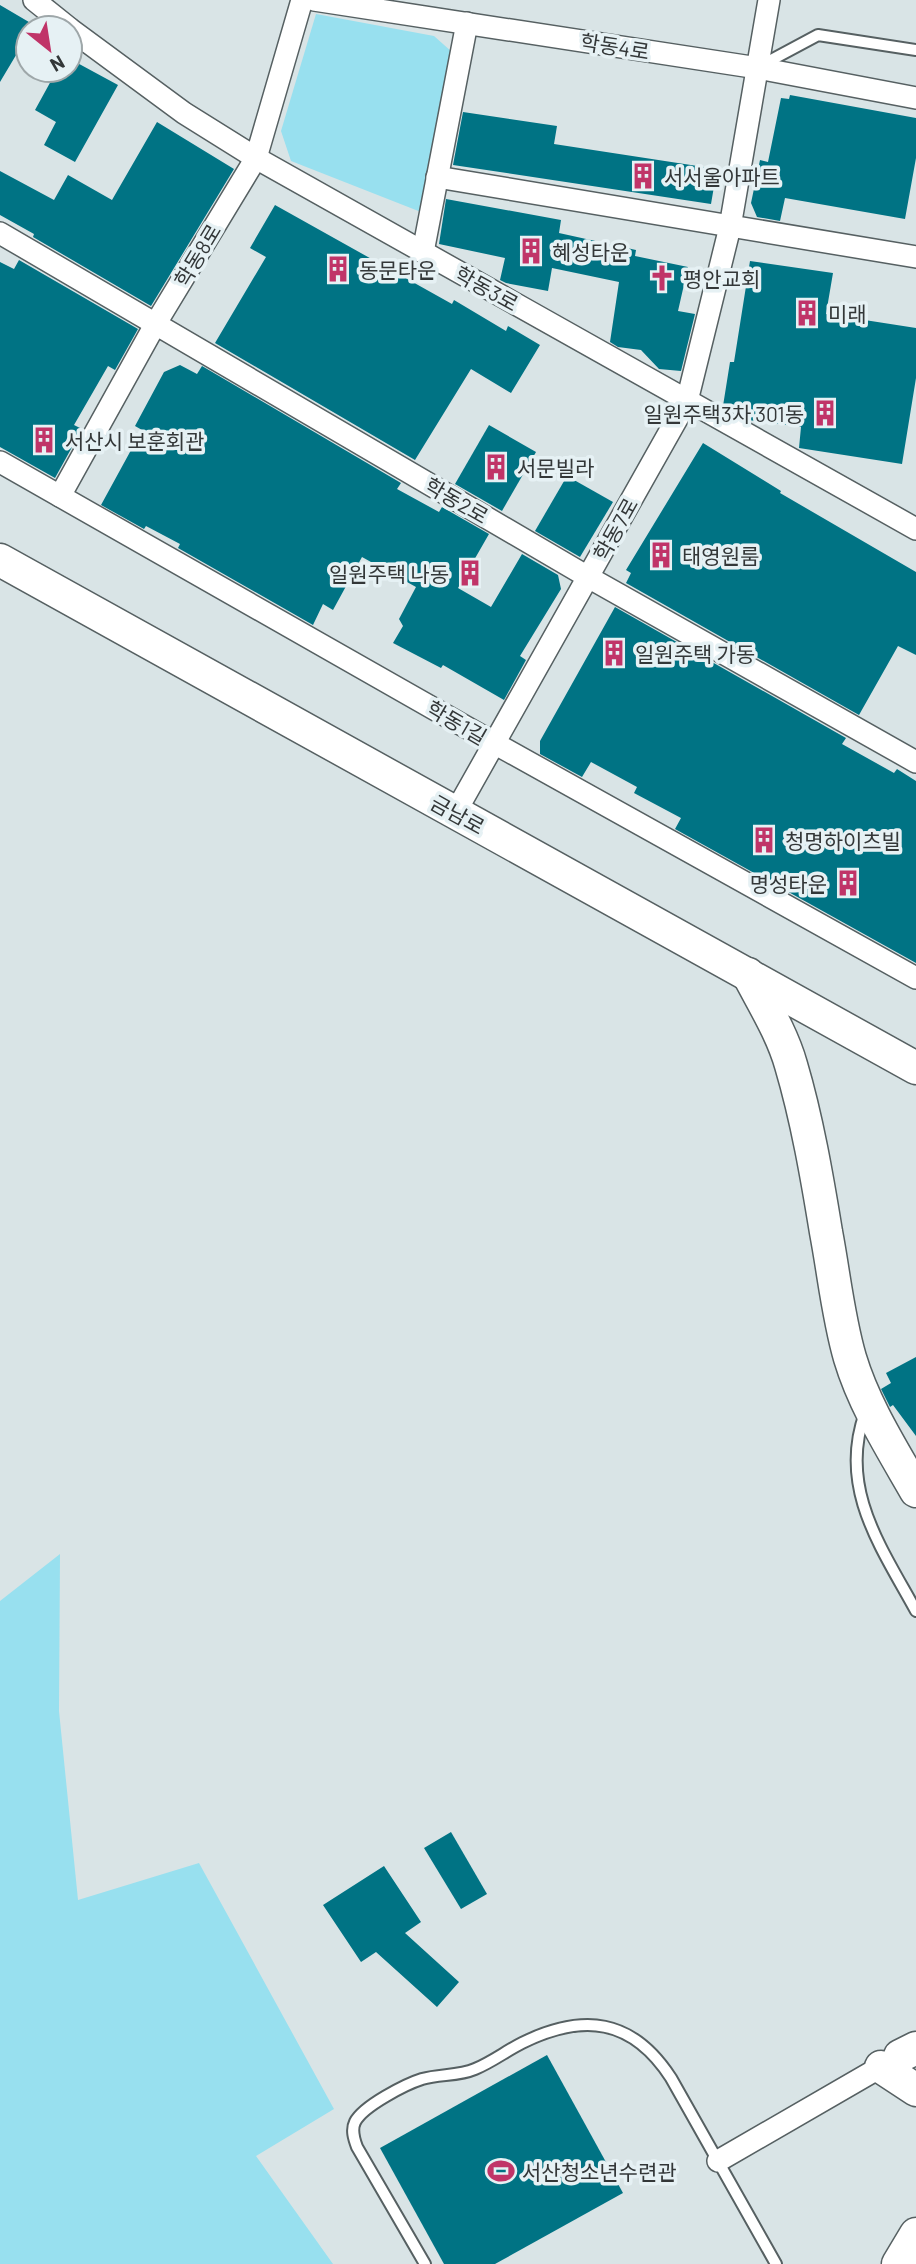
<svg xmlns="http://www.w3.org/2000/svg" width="916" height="2264" viewBox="0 0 916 2264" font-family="Barlow,'Noto Sans KR',sans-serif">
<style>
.green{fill:#98e0ef}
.building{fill:#007384}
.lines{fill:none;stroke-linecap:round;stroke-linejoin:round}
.lane-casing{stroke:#566062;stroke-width:14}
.street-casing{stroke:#566062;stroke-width:24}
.secondary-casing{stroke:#566062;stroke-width:35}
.lane{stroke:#fff;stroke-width:10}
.street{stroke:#fff;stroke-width:21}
.secondary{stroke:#fff;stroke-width:32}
.labels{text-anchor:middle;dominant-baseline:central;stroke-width:7;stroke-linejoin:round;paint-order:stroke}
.street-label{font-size:21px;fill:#333738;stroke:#e6f1f4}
.poi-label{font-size:21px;fill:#333738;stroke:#e6f1f4;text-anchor:start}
</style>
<rect width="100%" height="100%" fill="#d9e4e6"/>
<g class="green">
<polygon points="316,14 434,36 452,52 426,214 291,161 281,131"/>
<polygon points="60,1554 59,1711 78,1900 199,1863 334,2109 256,2156 333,2264 0,2264 0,1601"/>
</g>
<g class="building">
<polygon points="0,5 34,25 32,28 28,28 28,35 0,82"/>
<polygon points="70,59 118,85 75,162 44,145 56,122 35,110 57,70 70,70"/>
<polygon points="790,95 916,118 916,158 905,219 785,198 780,221 757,217 751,203 760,160 768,162 781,98 789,99"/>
<polygon points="463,112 557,126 554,144 717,169 711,204 453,165"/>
<polygon points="157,122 234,169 151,306 33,237 34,234 0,215 0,171 54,200 68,175 112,200"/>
<polygon points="446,199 561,220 559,233 636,250 635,256 688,267 678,311 695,314 681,371 659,369 641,350 618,347 610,342 619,282 552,268 548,291 506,283 500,280 505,258 439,244"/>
<polygon points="275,205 452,304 454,300 506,331 508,326 540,345 511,393 471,369 415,460 215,343 266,257 250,248"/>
<polygon points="19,260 138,329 115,370 108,366 74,425 82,429 55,478 0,447 0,262 14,269"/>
<polygon points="750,261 833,273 826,314 916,328 916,378 902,464 799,448 801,427 748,420 723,406 730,362 734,362"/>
<polygon points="180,365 197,374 202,366 401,483 397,489 439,512 442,507 489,534 458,588 491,607 522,554 558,575 561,589 520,656 526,660 504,700 443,665 441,668 393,643 403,626 399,619 416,587 362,557 333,610 323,604 313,625 178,548 180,544 146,526 144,529 101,505 142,430 135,426 164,372"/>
<polygon points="489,425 536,452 502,511 455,484"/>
<polygon points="703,443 781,491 780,493 916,572 916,655 898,646 859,715 626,583 631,573 626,570"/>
<polygon points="567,476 613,502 580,557 535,531"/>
<polygon points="615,607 846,738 842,744 894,773 897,769 916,781 916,963 675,829 681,818 634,793 637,787 591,762 582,777 540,754 540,741"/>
<polygon points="916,1357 916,1436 893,1405 890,1407 881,1389 891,1383 886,1373"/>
<polygon points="451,1832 487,1894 461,1909 424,1848"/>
<polygon points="384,1866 421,1922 405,1933 459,1982 437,2007 376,1952 361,1962 323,1905"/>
<polygon points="547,2055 623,2193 495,2264 444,2264 380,2148"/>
</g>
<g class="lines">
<g class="lane-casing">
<g id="lane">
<polyline points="760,66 818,35 916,50"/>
<path d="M865,1413C838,1488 881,1547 916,1611"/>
<path d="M425,2264L357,2147C354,2139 351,2130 355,2122C363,2106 406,2084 422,2079C440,2074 459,2076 475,2069C492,2062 506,2051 522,2043C583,2013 632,2018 671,2078L776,2264"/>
</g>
</g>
<g class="street-casing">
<g id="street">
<polyline points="34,0 69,28"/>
<polyline points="314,0 758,68 916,98"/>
<polyline points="70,29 184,113 256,158 916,529"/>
<polyline points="437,177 916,257"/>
<polyline points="0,233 588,577 916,762"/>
<polyline points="423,252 467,23"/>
<polyline points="0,462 494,743 916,978"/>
<polyline points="60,496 156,323 256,158 302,0"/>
<polyline points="455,813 687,401 730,227 769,0"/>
<polyline points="718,2161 891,2061"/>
</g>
</g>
<g class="secondary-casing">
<g id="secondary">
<polyline points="0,560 916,1068"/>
<path d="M748,974C763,1003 782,1033 791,1065C807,1119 817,1177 826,1232C834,1274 838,1317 850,1358C864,1405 892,1449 916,1491"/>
<polyline points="900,2056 916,2048"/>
<polyline points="881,2067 916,2090"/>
<polyline points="898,2264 916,2234"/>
</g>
</g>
<use href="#lane" class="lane"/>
<use href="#street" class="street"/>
<use href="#secondary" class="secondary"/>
</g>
<defs>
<g id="building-bare" transform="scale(2.1)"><path d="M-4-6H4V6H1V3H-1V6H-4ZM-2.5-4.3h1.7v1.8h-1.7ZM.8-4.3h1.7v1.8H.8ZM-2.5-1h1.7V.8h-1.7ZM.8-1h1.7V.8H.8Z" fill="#c03468" stroke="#e6f1f4" stroke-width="2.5" paint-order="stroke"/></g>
<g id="church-bare" transform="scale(2.1)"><path d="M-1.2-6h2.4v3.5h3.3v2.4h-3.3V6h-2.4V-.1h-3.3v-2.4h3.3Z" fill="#c03468" stroke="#e6f1f4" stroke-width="2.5" paint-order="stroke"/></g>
<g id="stadium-bare" transform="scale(2.1)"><path d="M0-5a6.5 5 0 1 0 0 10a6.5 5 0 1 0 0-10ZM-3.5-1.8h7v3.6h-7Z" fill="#c03468" stroke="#e6f1f4" stroke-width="2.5" paint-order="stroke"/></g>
</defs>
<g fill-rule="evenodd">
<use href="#building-bare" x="643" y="176"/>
<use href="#building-bare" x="531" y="251"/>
<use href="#building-bare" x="338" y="269"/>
<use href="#church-bare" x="662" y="278"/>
<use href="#building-bare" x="807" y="313"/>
<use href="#building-bare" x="825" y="413"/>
<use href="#building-bare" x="44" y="440"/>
<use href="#building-bare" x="496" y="467"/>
<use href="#building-bare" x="661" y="555"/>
<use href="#building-bare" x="470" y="573"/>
<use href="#building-bare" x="614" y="653"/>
<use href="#building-bare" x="764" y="840"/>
<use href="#building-bare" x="848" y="883"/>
<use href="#stadium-bare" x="501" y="2171"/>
</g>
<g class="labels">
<g class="street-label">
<text transform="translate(615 46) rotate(9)">학동4로</text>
<text transform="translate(197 255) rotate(-59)">학동8로</text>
<text transform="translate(487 288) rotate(29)">학동3로</text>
<text transform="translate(457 500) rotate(30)">학동2로</text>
<text transform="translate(615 529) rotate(-61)">학동7로</text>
<text transform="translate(457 722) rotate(30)">학동1길</text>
<text transform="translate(458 814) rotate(29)">금남로</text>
</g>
<g class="poi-label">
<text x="664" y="176">서서울아파트</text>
<text x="552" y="251">혜성타운</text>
<text x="359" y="269">동문타운</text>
<text x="683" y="278">평안교회</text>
<text x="828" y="313">미래</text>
<text x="804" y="413" text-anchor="end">일원주택3차 301동</text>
<text x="65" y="440">서산시 보훈회관</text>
<text x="517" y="467">서문빌라</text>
<text x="682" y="555">태영원룸</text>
<text x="449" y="573" text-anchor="end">일원주택 나동</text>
<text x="635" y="653">일원주택 가동</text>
<text x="785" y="840">청명하이츠빌</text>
<text x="827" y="883" text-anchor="end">명성타운</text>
<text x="522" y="2171">서산청소년수련관</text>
</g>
</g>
<g transform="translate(49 49) rotate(150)"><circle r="33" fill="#e6f1f4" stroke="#9ea7a9" stroke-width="2"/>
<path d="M0-5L12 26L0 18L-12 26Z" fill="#c03468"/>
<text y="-10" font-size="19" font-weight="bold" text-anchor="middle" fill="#333738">N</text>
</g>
</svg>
